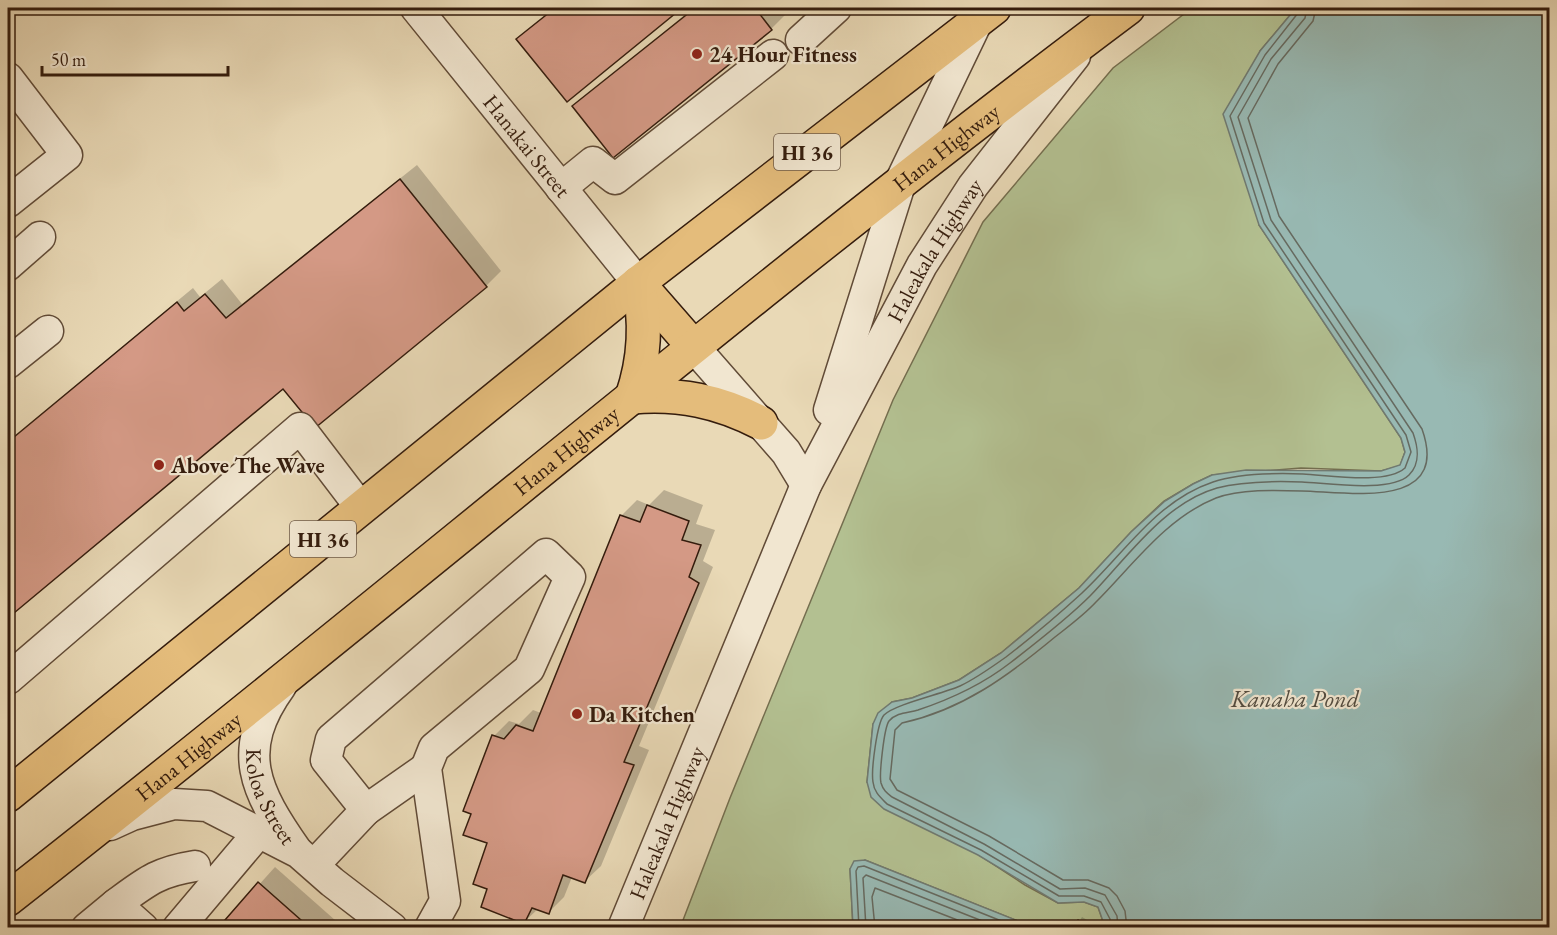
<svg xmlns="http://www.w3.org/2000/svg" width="1557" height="935" viewBox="0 0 1557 935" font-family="'EB Garamond',serif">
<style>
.green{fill:#b3c091;stroke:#746e4f;stroke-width:1.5}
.water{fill:#98b9b3;stroke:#707a71;stroke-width:1.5}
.shadow{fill:#0003}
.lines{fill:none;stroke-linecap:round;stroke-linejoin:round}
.shore{stroke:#666a60;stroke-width:1.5}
.building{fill:#d49985;stroke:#341c0d;stroke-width:1.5}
.minor-casing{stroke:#614b37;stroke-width:33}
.major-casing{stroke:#341c0d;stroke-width:36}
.minor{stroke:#f1e6d0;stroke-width:30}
.major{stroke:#e4bc7b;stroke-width:33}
.poi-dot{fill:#8f2418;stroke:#f1e6d0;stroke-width:2}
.labels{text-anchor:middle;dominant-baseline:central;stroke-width:4.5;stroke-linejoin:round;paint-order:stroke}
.shield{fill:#f1e6d0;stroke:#6d5948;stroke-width:1.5}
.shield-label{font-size:21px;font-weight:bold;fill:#341c0d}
.poi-label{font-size:22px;font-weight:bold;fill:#341c0d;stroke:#f1e6d0;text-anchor:start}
.street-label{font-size:22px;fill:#341c0d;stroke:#f1e6d0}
.water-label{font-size:24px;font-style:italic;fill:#524b3f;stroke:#f1e6d0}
</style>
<rect width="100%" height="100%" fill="#e9d9b6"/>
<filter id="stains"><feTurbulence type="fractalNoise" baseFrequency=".00333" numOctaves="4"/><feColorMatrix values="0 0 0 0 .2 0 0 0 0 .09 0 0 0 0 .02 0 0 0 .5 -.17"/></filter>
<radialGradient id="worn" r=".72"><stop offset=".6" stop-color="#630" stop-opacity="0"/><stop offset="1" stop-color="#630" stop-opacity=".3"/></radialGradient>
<polygon class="green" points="1192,8 1296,8 1260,51 1259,225 1401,438 1405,452 1400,466 1381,471 1301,468 1212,475 1193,484 1164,501 1131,532 1079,588 1001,653 959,680 912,698 892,702 873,724 867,782 1025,885 1058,903 1084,902 1098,907 1105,927 1033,927 865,860 850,869 853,927 680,928 730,798 893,400 983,222 1113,68"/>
<g class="water">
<polygon points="1296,8 1549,8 1549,927 1105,927 1098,907 1084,902 1058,903 978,855 884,809 871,797 867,782 873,724 878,713 892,702 912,698 959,680 1001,653 1079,588 1131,532 1165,501 1193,484 1212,475 1246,470 1381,471 1400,465 1405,452 1401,438 1259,225 1223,114 1260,51"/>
<polygon points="865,860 1033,927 853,927 850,869 854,861"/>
</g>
<g class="shadow">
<polygon points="553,8 679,8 567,100 518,39"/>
<polygon points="693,8 782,8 787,13 771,29 613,156 574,107"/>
<polygon points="417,165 501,271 486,286 283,387 8,616 8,441 193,288 200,297 222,279 242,304"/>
<polygon points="664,490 703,505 696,524 715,530 703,561 713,567 639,746 649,750 601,866 585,881 572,877 564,897 549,912 538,909 524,922 489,888 489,842 473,813 494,736 509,721 519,724 533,710 541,713 621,516 637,500 649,505"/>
<polygon points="275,867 344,928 220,928"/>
<polygon points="1082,917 1096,925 1094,928 1075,928"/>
</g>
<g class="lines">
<g class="shore">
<polyline points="859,928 856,871 858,867 864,866 1019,928"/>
<polyline points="866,928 863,878 866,875 1000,928"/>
<polyline points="875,928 872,897 875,888 978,928"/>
<path d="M1110,928V919L1101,902L1084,896H1059L981,850L887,804C880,797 874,792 873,782C871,770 877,723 884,715C895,704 942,694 960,686C975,679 992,667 1006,657C1032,637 1058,615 1082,593C1124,554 1156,501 1213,482C1239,473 1275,473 1303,474C1328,475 1386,485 1405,468L1411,452L1406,435L1264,223L1230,116L1265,55L1298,13L1300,8"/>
<path d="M1118,928L1117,916L1105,895L1085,888L1060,889L984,844L892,797C887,793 883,790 881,783C879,775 884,728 889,721C897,712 908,713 918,710C951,699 983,684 1010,663C1037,642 1066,620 1090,596C1127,558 1164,503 1217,488C1243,481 1275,481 1302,482C1327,483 1391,493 1409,475C1421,463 1418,447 1413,433L1271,220L1238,117L1271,59L1305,18L1307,8"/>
<path d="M1127,928L1125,911L1117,896L1109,888L1088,880H1063L989,836L897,790L890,779L895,730L902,723C962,710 1008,676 1055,637C1069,626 1084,615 1096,602C1133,565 1166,518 1216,498C1240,489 1275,490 1302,491C1348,492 1451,511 1422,429L1279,216L1248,118L1278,64L1313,21L1316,8"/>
</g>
</g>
<g class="building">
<polygon points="555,8 682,8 567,102 516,39"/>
<polygon points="695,8 755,8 772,30 613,158 572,106"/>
<polygon points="400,179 487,287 315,428 283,389 8,618 8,442 177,302 184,311 205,294 226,318"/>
<polygon points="647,505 689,521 682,540 701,545 689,577 699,583 624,762 634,765 585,883 563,875 549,914 532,908 524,924 481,907 487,889 473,884 487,843 463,835 471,814 463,811 492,735 504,739 516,725 533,731 620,515 640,522"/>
<polygon points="258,882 310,928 218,928"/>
<polygon points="1078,920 1092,928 1073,928"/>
</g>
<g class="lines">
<g class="minor-casing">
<g id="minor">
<path id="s1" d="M416,8L638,283"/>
<polyline points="801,40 836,8"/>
<polyline points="8,78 67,155 8,202"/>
<polyline points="561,188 593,162 615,179 773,55"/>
<polyline points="8,265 40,237"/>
<polyline points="693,346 786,452 806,485"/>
<polyline points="8,363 48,331"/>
<polyline points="829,410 902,178 977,22"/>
<polyline points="8,679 300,428 361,508"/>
<path id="s2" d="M281,686C234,751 255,791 297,851"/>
<polyline points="366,810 426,768"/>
<polyline points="110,825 132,815 174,804 207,806 299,853 332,882 392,928"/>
<polyline points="314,865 366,810 326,760 331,739 546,554 570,577 529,669 434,748 426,768 445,901 430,928"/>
<path d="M116,904C146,882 157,872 195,866"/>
<polyline points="87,928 116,904 143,928"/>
<polyline points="178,928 259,832"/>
<path id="s3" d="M623,928L806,485L922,265L973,186L1075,56"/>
</g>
</g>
<g class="major-casing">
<g id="major">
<polyline points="638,283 693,346"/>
<path d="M632,397C679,393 719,401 761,423"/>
<path d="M632,397C645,359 647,322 638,283"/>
<polyline points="8,795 638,283 994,8"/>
<path id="s4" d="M8,899C384,605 746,294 1128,8"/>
</g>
</g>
<use href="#minor" class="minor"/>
<use href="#major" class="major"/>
</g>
<g class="poi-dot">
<circle cx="697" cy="54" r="6"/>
<circle cx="159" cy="465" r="6"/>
<circle cx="577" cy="714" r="6"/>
</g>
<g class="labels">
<g class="shield">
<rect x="774" y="134" width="66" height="36" rx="4.5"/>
<rect x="290" y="521" width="66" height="36" rx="4.5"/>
</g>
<g class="shield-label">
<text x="807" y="152">HI 36</text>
<text x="323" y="539">HI 36</text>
</g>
<g class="poi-label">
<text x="709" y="54">24 Hour Fitness</text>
<text x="171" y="465">Above The Wave</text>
<text x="589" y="714">Da Kitchen</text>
</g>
<g class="street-label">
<text stroke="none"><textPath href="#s1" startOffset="177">Hanakai Street</textPath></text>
<text stroke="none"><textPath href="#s4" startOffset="1202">Hana Highway</textPath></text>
<text stroke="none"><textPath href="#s3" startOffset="747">Haleakala Highway</textPath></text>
<text stroke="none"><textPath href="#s4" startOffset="716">Hana Highway</textPath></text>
<text stroke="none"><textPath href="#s4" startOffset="230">Hana Highway</textPath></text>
<text stroke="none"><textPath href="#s2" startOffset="120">Koloa Street</textPath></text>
<text stroke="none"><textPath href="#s3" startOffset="114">Haleakala Highway</textPath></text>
</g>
<g class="water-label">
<text x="1295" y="698">Kanaha Pond</text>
</g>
</g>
<rect width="1557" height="935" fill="none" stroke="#e9d9b6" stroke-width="30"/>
<rect x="9" y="9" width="1539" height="917" fill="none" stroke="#341c0d" stroke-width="3"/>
<rect x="15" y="15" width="1527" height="905" fill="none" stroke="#341c0d" stroke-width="1.5"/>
<path d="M42 66v9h186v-9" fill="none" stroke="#341c0d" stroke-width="3"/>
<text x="51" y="66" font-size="18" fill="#341c0d" stroke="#f1e6d0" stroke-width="4.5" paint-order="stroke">50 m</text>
<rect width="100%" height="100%" filter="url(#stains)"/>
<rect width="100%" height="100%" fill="url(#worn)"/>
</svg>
